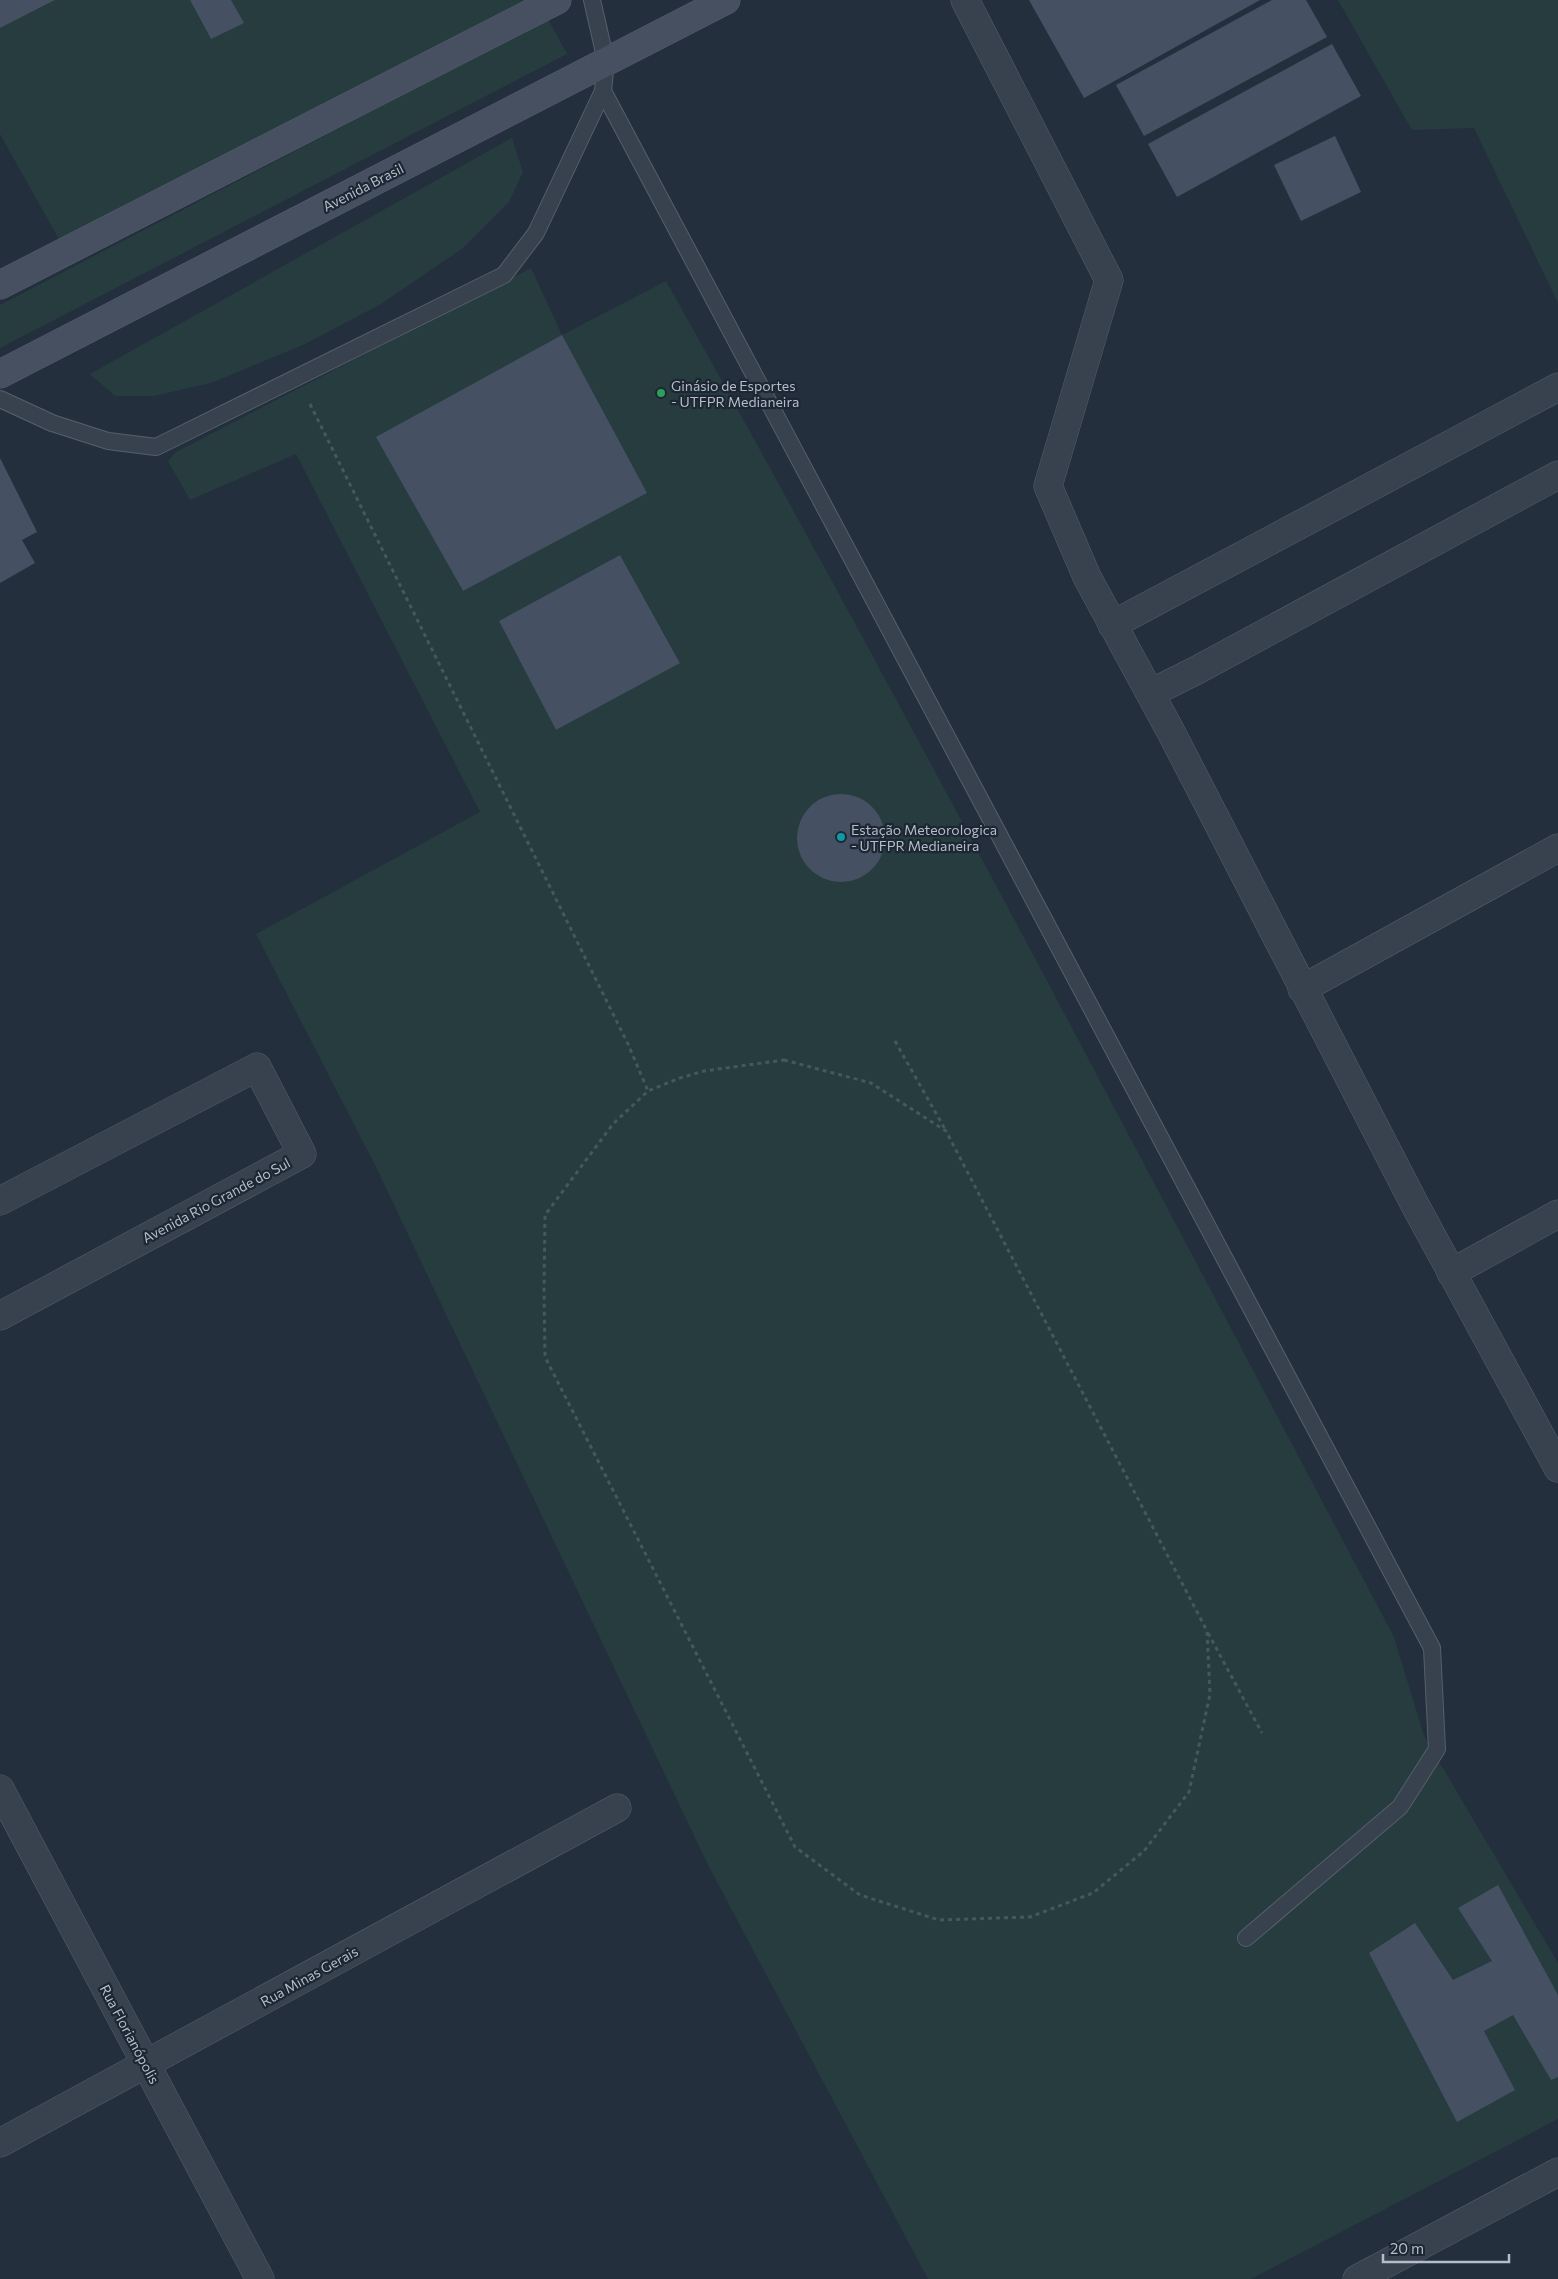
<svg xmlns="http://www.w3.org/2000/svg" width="1558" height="2279" viewBox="0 0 1558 2279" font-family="Commissioner,sans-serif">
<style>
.green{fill:#263c3f;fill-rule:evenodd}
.building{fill:#455162}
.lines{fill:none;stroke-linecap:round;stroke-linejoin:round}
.lane-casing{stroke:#565f6c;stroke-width:18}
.street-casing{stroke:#565f6c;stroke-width:29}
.secondary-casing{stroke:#565f6c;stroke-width:29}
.path{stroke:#44595c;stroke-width:3;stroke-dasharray:4 4;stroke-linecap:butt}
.lane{stroke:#38414e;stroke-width:16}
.street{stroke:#38414e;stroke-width:28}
.secondary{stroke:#465061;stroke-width:28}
.leisure-dot{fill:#2e9e5b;stroke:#1d2633;stroke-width:2}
.culture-dot{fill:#0f9aa8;stroke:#1d2633;stroke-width:2}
.labels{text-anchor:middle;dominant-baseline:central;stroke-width:4.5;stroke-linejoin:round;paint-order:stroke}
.street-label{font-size:14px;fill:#b4bcc9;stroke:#1d2633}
.poi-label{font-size:14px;fill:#b4bcc9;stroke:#1d2633;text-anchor:start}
</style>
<rect width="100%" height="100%" fill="#242f3e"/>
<g class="green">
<polygon points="55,0 190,0 211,39 243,23 231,0 555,0 61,243 0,134 0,28"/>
<polygon points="1338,0 1558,0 1558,303 1474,128 1412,130"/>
<polygon points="548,19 567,54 0,348 0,305"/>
<polygon points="512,138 523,172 509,202 463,248 381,304 305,344 211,383 154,396 115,396 90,374"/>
<path d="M531,268L562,335L666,281C917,728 1154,1184 1394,1637L1424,1736L1558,1963V2119L1251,2279H928L708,1865L376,1167L256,934L480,812L296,454L190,500L168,461L176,452ZM377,437L646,493L463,591ZM620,555L680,662L556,730L499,621Z"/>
</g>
<g class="building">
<polygon points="0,0 55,0 0,28"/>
<polygon points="190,0 231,0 244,23 211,39"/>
<polygon points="1029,0 1260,0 1084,98"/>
<polygon points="1272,0 1306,0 1327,37 1144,136 1116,85"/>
<polygon points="1332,44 1361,96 1177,197 1148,144"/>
<polygon points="1335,136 1361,192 1301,221 1274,165"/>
<polygon points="562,335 647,493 463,591 376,437"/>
<polygon points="0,458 37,532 22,540 35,563 0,583"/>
<polygon points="620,555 680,663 556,730 499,621"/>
<circle cx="841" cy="838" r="44"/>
<polygon points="1498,1885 1558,1995 1558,2077 1551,2080 1513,2015 1484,2031 1515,2090 1457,2122 1369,1953 1415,1923 1453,1980 1492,1961 1458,1908"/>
</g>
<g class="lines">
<g class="lane-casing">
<g id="lane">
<polyline points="603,91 1432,1648 1437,1749 1400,1807 1246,1938"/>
<polyline points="0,399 52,423 108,441 156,447 504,275 536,233 603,91 606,61 592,0"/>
</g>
</g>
<g class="street-casing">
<g id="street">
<polyline points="965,0 1109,280 1048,486 1087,577 1171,732 1415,1205 1558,1468"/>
<polyline points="1112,625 1558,387"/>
<polyline points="1151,693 1197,670 1558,475"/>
<polyline points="1302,989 1558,848"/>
<polyline points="0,1201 257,1067 302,1154 0,1316"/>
<polyline points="1451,1273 1558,1214"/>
<polyline points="0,1789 260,2279"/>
<polyline points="0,2143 617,1808"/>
<polyline points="1357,2279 1558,2172"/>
</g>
</g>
<g class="secondary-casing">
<g id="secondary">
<polyline points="0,285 557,0"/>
<polyline points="0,374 726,0"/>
</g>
</g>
<g class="path">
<polyline points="310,404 628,1044 648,1091"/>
<polyline points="895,1041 946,1131"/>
<polygon points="784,1060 871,1083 946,1131 1207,1631 1210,1694 1189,1792 1144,1851 1093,1893 1030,1917 939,1920 860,1895 795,1847 545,1357 544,1290 545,1215 613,1124 648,1091 680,1078 704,1071"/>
<polyline points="1208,1633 1262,1733"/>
</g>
<use href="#lane" class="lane"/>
<use href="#street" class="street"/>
<use href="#secondary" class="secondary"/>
</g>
<circle class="leisure-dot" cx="661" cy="393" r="5"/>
<circle class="culture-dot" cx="841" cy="837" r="5"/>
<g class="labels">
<g class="street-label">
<text transform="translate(363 187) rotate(-27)">Avenida Brasil</text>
<text transform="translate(216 1200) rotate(-28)">Avenida Rio Grande do Sul</text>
<text transform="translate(309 1976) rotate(-29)">Rua Minas Gerais</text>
<text transform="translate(130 2034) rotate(62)">Rua Florianópolis</text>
</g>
<g class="poi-label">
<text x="671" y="385">Ginásio de Esportes<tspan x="671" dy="16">- UTFPR Medianeira</tspan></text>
<text x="851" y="829">Estação Meteorologica<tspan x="851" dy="16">- UTFPR Medianeira</tspan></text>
</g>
</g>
<path d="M1383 2254v8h126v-8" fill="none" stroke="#b4bcc9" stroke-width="2.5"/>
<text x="1390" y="2254" font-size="15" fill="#b4bcc9" stroke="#1d2633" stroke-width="4" paint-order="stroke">20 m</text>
</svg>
